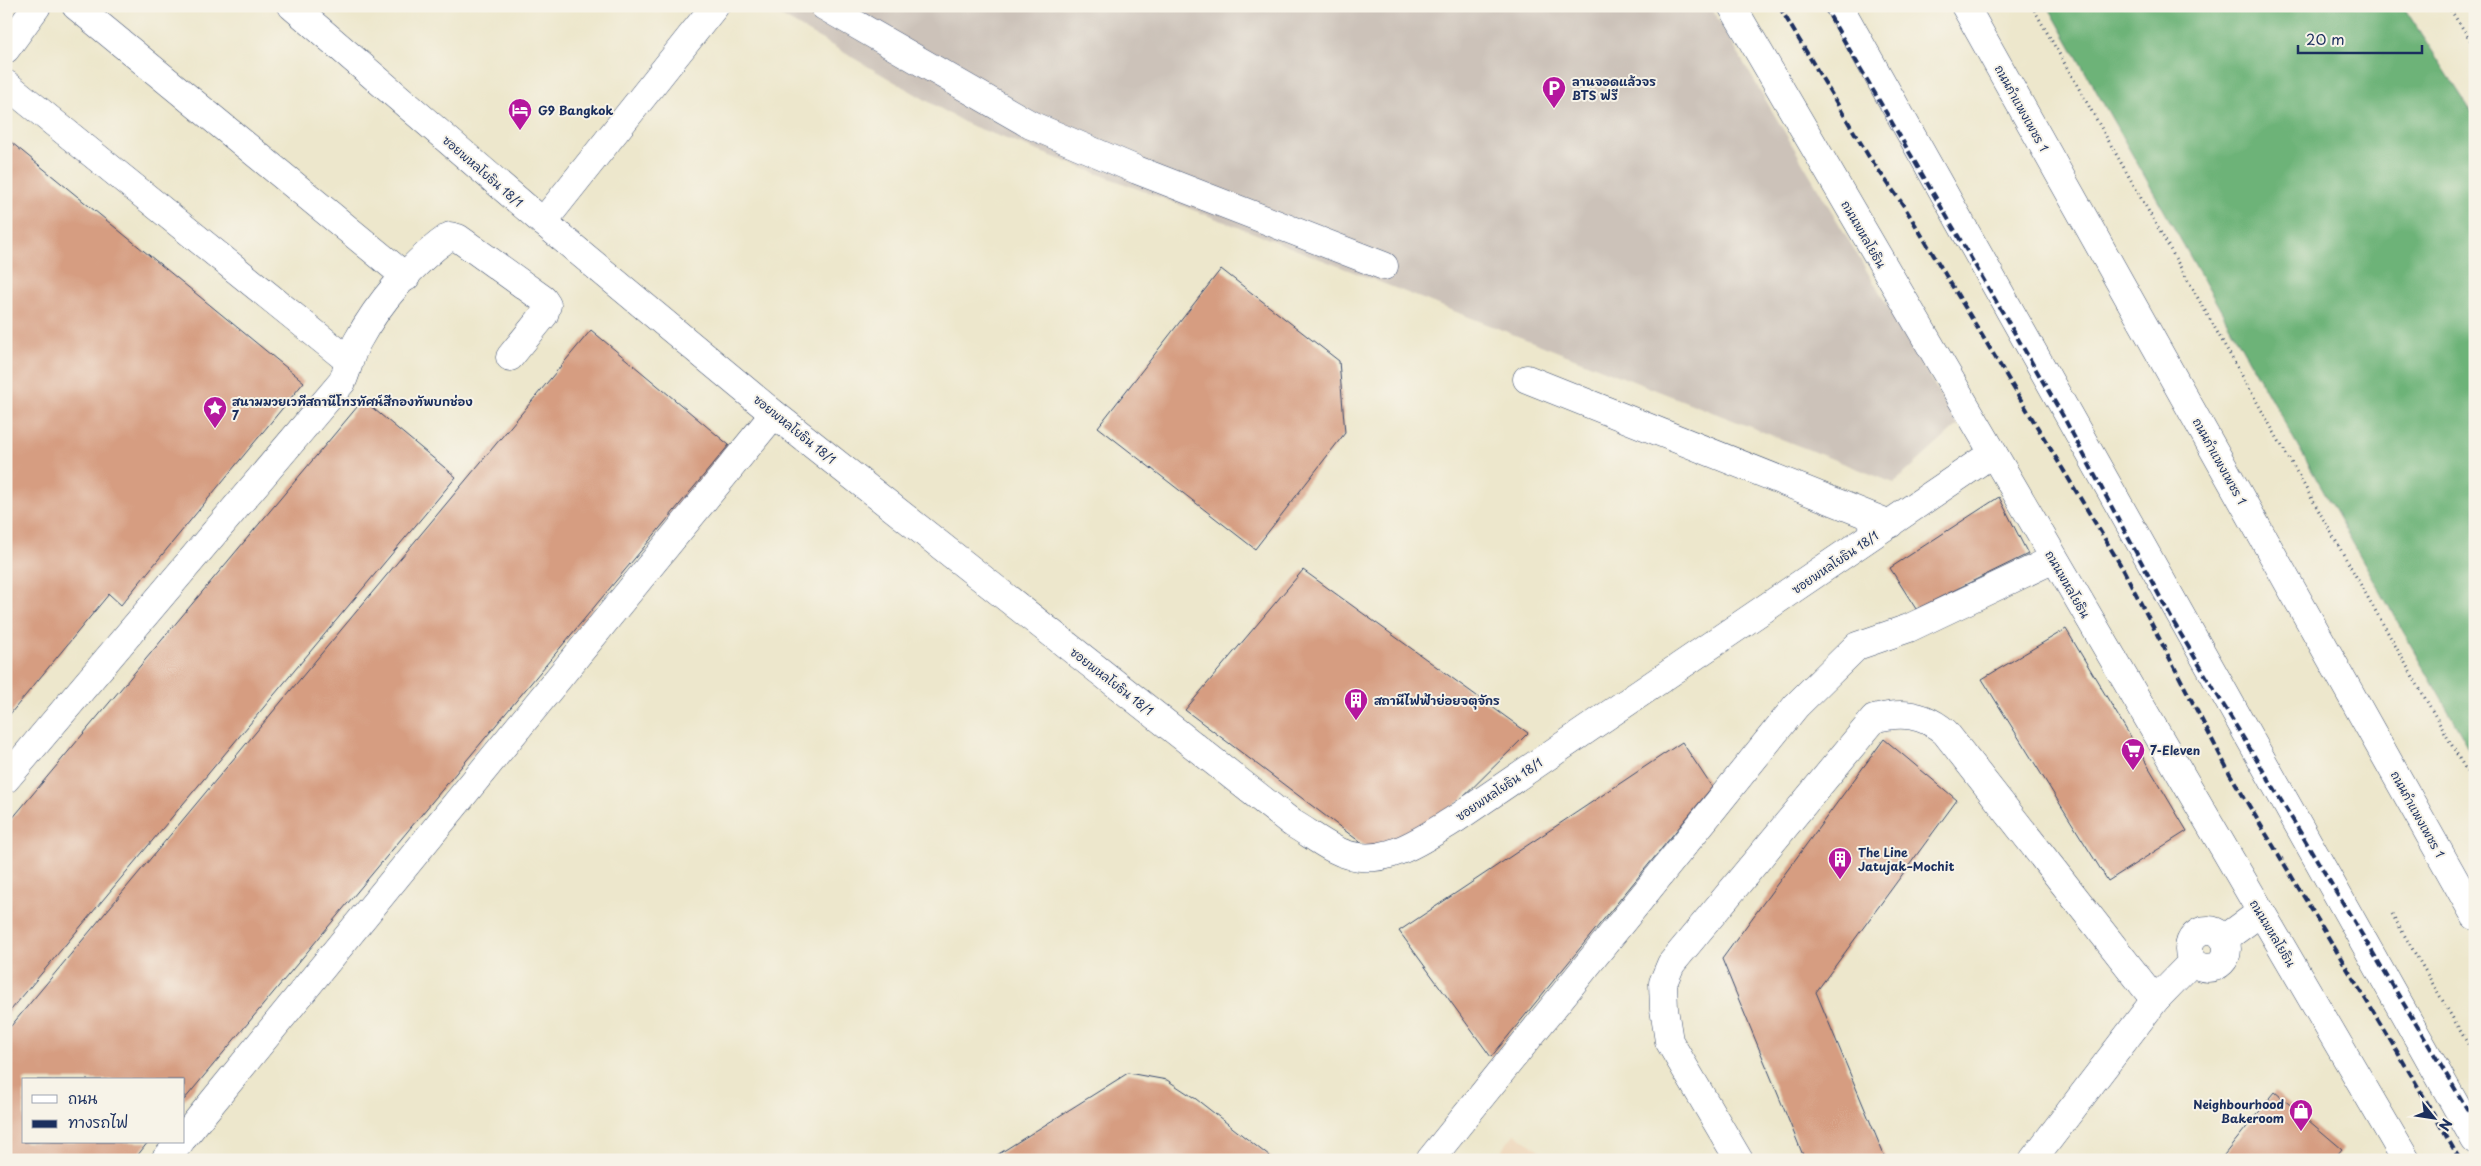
<svg xmlns="http://www.w3.org/2000/svg" width="2481" height="1166" viewBox="0 0 2481 1166" font-family="'Playpen Sans','Playpen Sans Thai',sans-serif">
<style>
.built{fill:#eed7bb}
.industrial{fill:#ccc2b9}
.forest{fill:#6db378;stroke:#44716b}
.building{fill:#d69d81}
.lines{fill:none;stroke-linecap:round;stroke-linejoin:round}
.minor-casing{stroke:#3a4b6e;stroke-width:29}
.major-casing{stroke:#3a4b6e;stroke-width:29}
.path{stroke:#3a4b6e;stroke-width:3;stroke-dasharray:1 4;stroke-linecap:butt}
.minor{stroke:#fff;stroke-width:28}
.major{stroke:#fff;stroke-width:28}
.rail{stroke:#1b2f5e;stroke-width:4;stroke-dasharray:8 4;stroke-linecap:butt}
.labels{text-anchor:middle;dominant-baseline:central;stroke-width:4;stroke-linejoin:round;paint-order:stroke}
.poi-label{font-size:12px;font-weight:bold;fill:#1b2f5e;stroke:#f7f3e8;text-anchor:start}
.street-label{font-size:12px;fill:#1b2f5e;stroke:#f7f3e8}
</style>
<rect width="100%" height="100%" fill="#f7f3e8"/>
<filter id="ink" filterUnits="userSpaceOnUse"><feTurbulence type="fractalNoise" baseFrequency=".02" numOctaves="2"/><feDisplacementMap in="SourceGraphic" scale="10" xChannelSelector="R" yChannelSelector="G"/><feConvolveMatrix kernelMatrix="1 2 1 2 8 2 1 2 1" color-interpolation-filters="sRGB"/></filter>
<filter id="wash" filterUnits="userSpaceOnUse"><feTurbulence type="fractalNoise" baseFrequency=".0096" numOctaves="4" result="noise"/><feDisplacementMap in="SourceGraphic" scale="20" xChannelSelector="R" yChannelSelector="G"/><feGaussianBlur stdDeviation="1.12" result="paint"/><feColorMatrix in="noise" values="0 0 0 0 0 0 0 0 0 0 0 0 0 0 0 0 0 1.4 0 .05"/><feComposite in="paint" operator="in"/></filter>
<g filter="url(#wash)">
<rect width="100%" height="100%" fill="#ede7cc"/>
<polygon class="built" points="1515,1133 1551,1160 1494,1160"/>
<polygon class="industrial" points="764,6 1710,6 1958,425 1894,483 1254,233 967,124"/>
<polygon class="forest" points="2048,6 2403,6 2475,117 2475,758"/>
<g id="blocks">
<g class="building">
<polygon points="6,138 304,382 121,605 109,594 6,719"/>
<polygon points="1221,269 1339,361 1345,433 1255,549 1098,427"/>
<polygon points="591,330 729,445 184,1100 184,1080 24,1080 24,1142 148,1142 134,1160 6,1160 6,1032"/>
<polygon points="363,400 456,477 6,1016 6,826"/>
<polygon points="1999,497 2028,554 1916,609 1890,568"/>
<polygon points="1303,570 1528,733 1420,840 1372,851 1185,710"/>
<polygon points="2066,629 2187,831 2108,881 1982,679"/>
<polygon points="1884,739 1957,800 1816,992 1886,1160 1805,1160 1722,959"/>
<polygon points="1682,742 1712,787 1491,1057 1399,931"/>
<polygon points="1128,1073 1167,1080 1196,1099 1274,1160 989,1160"/>
<polygon points="2275,1092 2342,1149 2333,1160 2220,1160"/>
</g>
</g>
</g>
<g filter="url(#ink)">
<use href="#blocks" fill-opacity="0" stroke="#3a4b6e" stroke-width="1"/>
<g class="lines">
<g class="minor-casing">
<g id="minor">
<polyline points="76,6 406,277"/>
<path d="M292,6L543,222L774,414L1292,823C1306,831 1320,842 1334,849C1379,873 1419,841 1457,818L1993,453"/>
<polyline points="824,6 1031,125 1137,170 1384,266"/>
<polyline points="6,49 37,6"/>
<polyline points="6,84 349,361"/>
<polyline points="543,222 715,6"/>
<polyline points="1527,379 1890,524"/>
<path d="M6,779L342,382C348,369 350,355 357,342C378,303 413,262 450,236L458,238L543,299L547,305L544,315L510,357"/>
<circle cx="2208" cy="949" r="19"/>
<polyline points="2224,939 2261,912"/>
<polyline points="184,1137 774,414"/>
<polyline points="165,1160 180,1142"/>
<polyline points="1430,1160 1796,706 1857,646 1909,628 2054,559"/>
<path d="M1739,1160L1669,1041L1664,1009L1663,983L1671,964L1874,719C1901,711 1924,714 1945,732L2155,1000"/>
<polyline points="2033,1160 2155,1000 2193,961"/>
</g>
</g>
<g class="major-casing">
<g id="major">
<polyline points="1732,6 2406,1160"/>
<polyline points="1839,6 2475,1140"/>
<polyline points="1965,6 2475,916"/>
</g>
</g>
<g class="path">
<polyline points="2032,6 2475,786"/>
<polyline points="2448,6 2475,47"/>
<polyline points="2392,914 2475,1056"/>
</g>
<use href="#minor" class="minor"/>
<use href="#major" class="major"/>
<g class="rail">
<polyline points="1779,6 1869,157 1904,206 2123,569 2230,774 2413,1078 2460,1160"/>
<polyline points="1824,6 2063,416 2174,623 2475,1122"/>
</g>
</g>
</g>
<defs>
<g id="parking-pin" transform="scale(1.25)"><path d="M0 17L-7.5 6A9.5 9.5 0 1 1 7.5 6Z" fill="#b5179e" stroke="#f7f3e8"/><path d="M-3.5-5.5H1a3.5 3.5 0 0 1 0 7H-1V5.5H-3.5ZM-1-3.4V-.6H.8a1.4 1.4 0 0 0 0-2.8Z" fill="#fff"/></g>
<g id="hotel-pin" transform="scale(1.25)"><path d="M0 17L-7.5 6A9.5 9.5 0 1 1 7.5 6Z" fill="#b5179e" stroke="#f7f3e8"/><path d="M-6-4.5h1.5V1H6V5H4.5V3h-9V5H-6ZM-4 0a1.8 1.8 0 1 1 3.6 0ZM.5 0V-2.5h3Q6-2.5 6 0Z" fill="#fff"/></g>
<g id="sight-pin" transform="scale(1.25)"><path d="M0 17L-7.5 6A9.5 9.5 0 1 1 7.5 6Z" fill="#b5179e" stroke="#f7f3e8"/><path d="M0-6L1.8-2.2L6-1.7L2.9 1.2L3.7 5.4L0 3.3L-3.7 5.4L-2.9 1.2L-6-1.7L-1.8-2.2Z" fill="#fff"/></g>
<g id="building-pin" transform="scale(1.25)"><path d="M0 17L-7.5 6A9.5 9.5 0 1 1 7.5 6Z" fill="#b5179e" stroke="#f7f3e8"/><path d="M-4-6H4V6H1V3H-1V6H-4ZM-2.5-4.3h1.7v1.8h-1.7ZM.8-4.3h1.7v1.8H.8ZM-2.5-1h1.7V.8h-1.7ZM.8-1h1.7V.8H.8Z" fill="#fff"/></g>
<g id="supermarket-pin" transform="scale(1.25)"><path d="M0 17L-7.5 6A9.5 9.5 0 1 1 7.5 6Z" fill="#b5179e" stroke="#f7f3e8"/><path d="M-6-5.5h2.5l.6 2H6L4.5 2H-2.5L-4.4-4H-6ZM-1.5 3.2a1.3 1.3 0 1 0 .1 0ZM3 3.2a1.3 1.3 0 1 0 .1 0Z" fill="#fff"/></g>
<g id="shop-pin" transform="scale(1.25)"><path d="M0 17L-7.5 6A9.5 9.5 0 1 1 7.5 6Z" fill="#b5179e" stroke="#f7f3e8"/><path d="M-5-2.5h2.3a2.7 3.5 0 0 1 5.4 0H5L5.5 6h-11ZM-1.5-2.5h3a1.5 2.3 0 0 0-3 0Z" fill="#fff"/></g>
</defs>
<g fill-rule="evenodd">
<use href="#parking-pin" x="1554" y="88"/>
<use href="#hotel-pin" x="520" y="110"/>
<use href="#sight-pin" x="215" y="408"/>
<use href="#building-pin" x="1356" y="700"/>
<use href="#supermarket-pin" x="2133" y="750"/>
<use href="#building-pin" x="1840" y="859"/>
<use href="#shop-pin" x="2301" y="1111"/>
</g>
<g class="labels">
<g class="poi-label">
<text x="1572" y="81">ลานจอดแล้วจร<tspan x="1572" dy="14">BTS ฟรี</tspan></text>
<text x="538" y="110">G9 Bangkok</text>
<text x="232" y="401">สนามมวยเวทีสถานีโทรทัศน์สีกองทัพบกช่อง<tspan x="232" dy="14">7</tspan></text>
<text x="1374" y="700">สถานีไฟฟ้าย่อยจตุจักร</text>
<text x="2150" y="750">7-Eleven</text>
<text x="1858" y="852">The Line<tspan x="1858" dy="14">Jatujak–Mochit</tspan></text>
<text x="2284" y="1104" text-anchor="end">Neighbourhood<tspan x="2284" dy="14">Bakeroom</tspan></text>
</g>
<g class="street-label">
<text transform="translate(2022 108) rotate(61)">ถนนกำแพงเพชร 1</text>
<text transform="translate(483 171) rotate(41)">ซอยพหลโยธิน 18/1</text>
<text transform="translate(1864 234) rotate(60)">ถนนพหลโยธิน</text>
<text transform="translate(795 429) rotate(39)">ซอยพหลโยธิน 18/1</text>
<text transform="translate(2220 461) rotate(61)">ถนนกำแพงเพชร 1</text>
<text transform="translate(1835 562) rotate(-34)">ซอยพหลโยธิน 18/1</text>
<text transform="translate(2068 584) rotate(60)">ถนนพหลโยธิน</text>
<text transform="translate(1112 681) rotate(38)">ซอยพหลโยธิน 18/1</text>
<text transform="translate(1499 789) rotate(-34)">ซอยพหลโยธิน 18/1</text>
<text transform="translate(2418 814) rotate(61)">ถนนกำแพงเพชร 1</text>
<text transform="translate(2273 933) rotate(59)">ถนนพหลโยธิน</text>
</g>
</g>
<rect width="2481" height="1166" fill="none" stroke="#f7f3e8" stroke-width="25"/>
<rect x="22" y="1078" width="162" height="65" fill="#f7f3e8" stroke="#9fa5b1"/>
<rect x="32" y="1095" width="25" height="8" fill="#ffffff" stroke="#9fa5b1"/>
<text x="68" y="1104" font-size="15" fill="#1b2f5e">ถนน</text>
<rect x="32" y="1120" width="25" height="8" fill="#1b2f5e" stroke="#9fa5b1"/>
<text x="68" y="1128" font-size="15" fill="#1b2f5e">ทางรถไฟ</text>
<g transform="translate(2434 1118) rotate(120)" stroke="#f7f3e8" stroke-width="4" paint-order="stroke">
<path d="M0-4L9 19L0 12L-9 19Z" fill="#1b2f5e"/>
<text y="-8" font-size="14" font-weight="bold" text-anchor="middle" fill="#1b2f5e">N</text>
</g>
<path d="M2298 45v8h124v-8" fill="none" stroke="#1b2f5e" stroke-width="2.5"/>
<text x="2306" y="45" font-size="15" fill="#1b2f5e" stroke="#f7f3e8" stroke-width="4" paint-order="stroke">20 m</text>
</svg>
